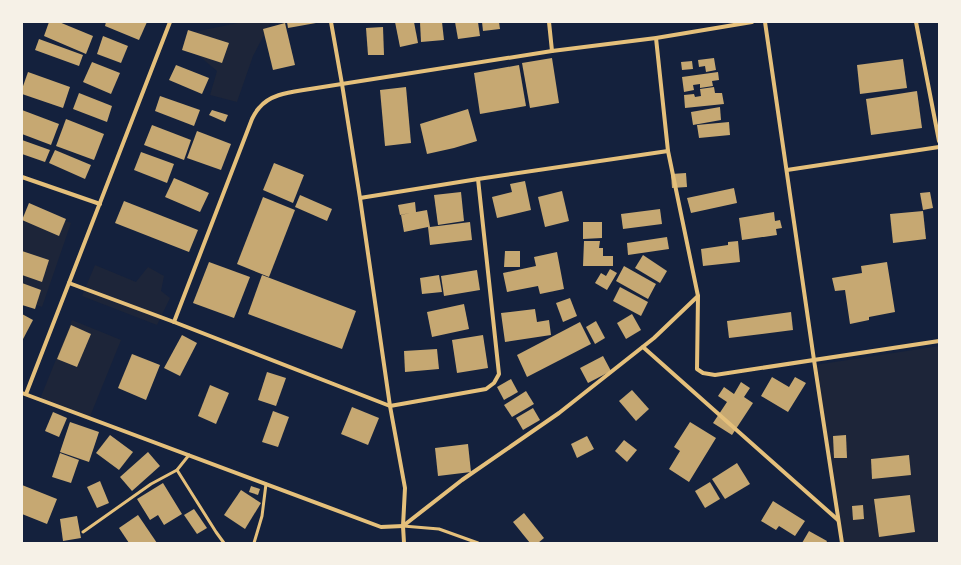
<svg xmlns="http://www.w3.org/2000/svg" width="961" height="565" viewBox="0 0 961 565" font-family="'DM Sans',sans-serif">
<style>
.green{fill:#1d2539}
.building{fill:#c6a872}
.lines{fill:none;stroke-linecap:round;stroke-linejoin:round}
.service{stroke:#e5c07b;stroke-width:3}
.minor{stroke:#e5c07b;stroke-width:4}
</style>
<rect width="100%" height="100%" fill="#14213d"/>
<g class="green">
<polygon points="243,22 271,22 253,56 237,102 210,95 217,71 185,44 194,32"/>
<polygon points="28,208 71,223 42,307 22,300 22,226"/>
<polygon points="95,265 136,282 148,267 164,276 161,291 170,298 157,325 82,296"/>
<polygon points="72,320 121,340 89,419 40,399"/>
<polygon points="939,346 939,543 842,543 815,365"/>
</g>
<g class="building">
<polygon points="49,22 59,22 93,36 86,54 44,36"/>
<polygon points="106,22 147,22 139,40 105,26"/>
<polygon points="287,22 316,22 316,23 288,28"/>
<polygon points="395,22 414,22 418,43 400,47"/>
<polygon points="420,22 442,22 444,40 421,42"/>
<polygon points="455,22 478,22 480,36 458,39"/>
<polygon points="482,22 499,22 500,29 483,31"/>
<polygon points="285,23 295,65 273,70 263,29"/>
<polygon points="383,27 384,55 368,55 366,28"/>
<polygon points="188,30 229,43 222,63 182,50"/>
<polygon points="103,36 128,46 121,63 97,54"/>
<polygon points="39,39 83,55 79,66 35,50"/>
<polygon points="552,58 559,103 530,108 522,63"/>
<polygon points="714,58 716,70 706,72 705,66 699,67 698,60"/>
<polygon points="903,59 907,88 860,94 857,65"/>
<polygon points="692,61 693,69 682,70 681,62"/>
<polygon points="92,62 120,73 111,94 83,82"/>
<polygon points="176,65 209,78 202,94 169,80"/>
<polygon points="519,65 526,106 480,114 474,73"/>
<polygon points="28,72 70,87 63,108 22,94 22,89"/>
<polygon points="718,72 719,80 712,81 713,86 700,88 700,84 693,85 694,90 684,92 682,77"/>
<polygon points="406,87 411,143 385,146 380,90"/>
<polygon points="714,87 715,93 722,93 724,104 685,108 684,95 694,94 695,97 701,96 700,89"/>
<polygon points="917,91 922,128 871,135 866,99"/>
<polygon points="79,93 112,106 107,122 73,109"/>
<polygon points="160,96 200,110 194,126 155,111"/>
<polygon points="720,107 721,120 693,125 691,112"/>
<polygon points="468,109 477,141 454,148 427,154 420,124"/>
<polygon points="22,110 59,124 51,145 22,134"/>
<polygon points="212,110 228,115 225,122 209,115"/>
<polygon points="66,119 104,134 94,160 56,146"/>
<polygon points="729,122 730,135 699,138 697,125"/>
<polygon points="152,125 191,140 184,160 144,145"/>
<polygon points="197,131 231,144 221,170 187,158"/>
<polygon points="22,140 50,150 45,162 22,154"/>
<polygon points="55,150 91,165 85,179 49,163"/>
<polygon points="141,152 174,164 167,183 134,170"/>
<polygon points="274,163 304,175 293,203 263,190"/>
<polygon points="686,173 687,187 672,188 671,174"/>
<polygon points="174,178 209,193 200,212 165,197"/>
<polygon points="525,181 531,210 497,218 492,197 512,192 510,184"/>
<polygon points="734,188 737,203 691,213 687,198"/>
<polygon points="562,191 569,221 545,227 538,197"/>
<polygon points="461,192 464,221 438,225 434,195"/>
<polygon points="930,192 933,208 923,210 920,193"/>
<polygon points="300,195 332,209 327,221 295,207"/>
<polygon points="263,197 295,210 269,277 237,264"/>
<polygon points="124,201 198,230 189,252 115,223"/>
<polygon points="415,202 416,212 427,210 430,227 470,222 472,240 430,245 428,227 404,232 401,215 410,213 400,215 398,205"/>
<polygon points="29,203 66,219 59,236 22,220"/>
<polygon points="660,209 662,224 623,229 621,214"/>
<polygon points="923,211 926,239 893,243 890,214"/>
<polygon points="774,212 775,221 780,220 782,228 776,229 777,235 742,240 739,218"/>
<polygon points="583,222 602,222 602,238 583,239"/>
<polygon points="667,237 669,249 628,255 627,243"/>
<polygon points="584,241 600,241 599,248 603,248 603,256 613,256 613,266 583,266"/>
<polygon points="738,241 740,262 703,266 701,249 728,245 728,242"/>
<polygon points="22,251 49,260 42,282 22,275"/>
<polygon points="505,251 520,251 520,267 504,267"/>
<polygon points="557,252 564,289 540,294 538,286 507,292 503,273 536,266 534,257"/>
<polygon points="643,255 667,271 660,283 635,268"/>
<polygon points="209,262 250,277 234,318 193,303"/>
<polygon points="887,262 895,312 869,317 869,320 850,324 845,290 835,291 832,278 862,273 861,266"/>
<polygon points="624,266 656,284 648,299 616,281"/>
<polygon points="610,269 617,273 607,290 595,283 601,273 606,276"/>
<polygon points="477,270 480,290 444,296 441,276"/>
<polygon points="262,275 356,311 342,349 248,314"/>
<polygon points="439,275 442,292 422,294 420,278"/>
<polygon points="22,283 41,290 35,309 22,305"/>
<polygon points="620,287 648,302 641,316 613,301"/>
<polygon points="570,298 577,316 563,322 556,303"/>
<polygon points="464,304 469,329 432,337 427,312"/>
<polygon points="535,309 537,322 549,320 551,335 505,342 501,313"/>
<polygon points="791,312 793,330 729,338 727,321"/>
<polygon points="22,314 33,320 22,341"/>
<polygon points="632,314 641,330 626,339 617,323"/>
<polygon points="596,321 605,338 595,344 586,327"/>
<polygon points="580,322 591,344 527,377 517,355"/>
<polygon points="71,325 91,334 77,367 57,359"/>
<polygon points="182,335 197,343 180,376 164,368"/>
<polygon points="483,335 488,368 457,373 452,340"/>
<polygon points="437,349 439,369 405,372 404,351"/>
<polygon points="132,354 160,365 146,400 118,388"/>
<polygon points="603,356 611,371 588,383 580,368"/>
<polygon points="267,372 286,378 276,406 258,400"/>
<polygon points="772,377 789,387 795,377 806,383 788,412 761,396"/>
<polygon points="511,379 518,392 504,400 497,387"/>
<polygon points="741,382 750,388 744,397 753,403 732,435 713,423 727,402 718,396 724,387 734,394"/>
<polygon points="210,385 229,393 216,424 198,416"/>
<polygon points="632,390 649,409 636,421 619,401"/>
<polygon points="526,391 534,404 512,417 504,405"/>
<polygon points="352,407 379,418 368,445 341,434"/>
<polygon points="533,408 540,420 523,430 516,418"/>
<polygon points="273,411 289,417 278,447 262,442"/>
<polygon points="53,412 67,418 59,437 45,431"/>
<polygon points="70,422 99,432 89,462 60,452"/>
<polygon points="690,422 716,438 689,482 669,469 680,451 674,447"/>
<polygon points="110,435 133,452 119,470 96,453"/>
<polygon points="846,435 847,458 834,458 833,436"/>
<polygon points="587,436 594,449 577,458 571,444"/>
<polygon points="624,440 637,450 627,462 615,451"/>
<polygon points="468,444 471,472 438,476 435,448"/>
<polygon points="148,452 160,466 132,491 120,477"/>
<polygon points="60,453 79,460 71,483 52,477"/>
<polygon points="909,455 911,475 872,479 871,459"/>
<polygon points="737,463 750,484 725,499 712,479"/>
<polygon points="100,481 109,503 97,508 87,487"/>
<polygon points="710,482 720,499 705,508 695,491"/>
<polygon points="163,483 182,514 164,525 158,515 150,520 137,499"/>
<polygon points="22,485 57,499 47,524 22,514"/>
<polygon points="251,486 260,489 258,495 249,492"/>
<polygon points="241,490 261,503 245,529 224,515"/>
<polygon points="910,495 915,532 879,537 874,499"/>
<polygon points="773,501 805,521 795,536 779,526 776,530 761,521"/>
<polygon points="863,505 864,519 853,520 852,506"/>
<polygon points="194,509 207,528 197,534 184,515"/>
<polygon points="524,513 544,538 538,543 530,543 513,522"/>
<polygon points="138,515 157,543 129,543 119,528"/>
<polygon points="77,516 81,538 63,541 60,519"/>
<polygon points="809,531 827,541 826,543 802,543"/>
</g>
<g class="lines">
<g class="service">
<polyline points="177,470 216,532 224,543"/>
<polyline points="403,526 439,529 478,543"/>
<polyline points="83,532 151,484 177,470 189,455"/>
<polyline points="254,543 262,516 266,484"/>
</g>
<g class="minor">
<polyline points="331,22 342,84 360,198 390,406 405,488 403,526 404,543"/>
<polyline points="549,22 552,51"/>
<polyline points="765,22 814,360 842,543"/>
<polyline points="916,22 939,141"/>
<polyline points="656,38 668,151 698,296 697,369 703,373 715,375 939,341"/>
<polyline points="787,170 939,147"/>
<polyline points="22,177 100,204"/>
<polyline points="360,198 478,179 668,151"/>
<polyline points="69,283 174,322 390,406 486,389 494,383 499,374 478,179"/>
<path d="M174,322L252,119C254,115 256,111 259,108C271,93 293,92 310,89L552,51L656,38L752,22"/>
<polyline points="643,347 838,520"/>
<polyline points="22,393 381,527 403,526"/>
<polyline points="26,394 170,22"/>
<polyline points="403,526 462,480 559,413 654,338 698,296"/>
</g>
</g>
<rect width="961" height="565" fill="none" stroke="#f6f1e7" stroke-width="46"/>
</svg>
